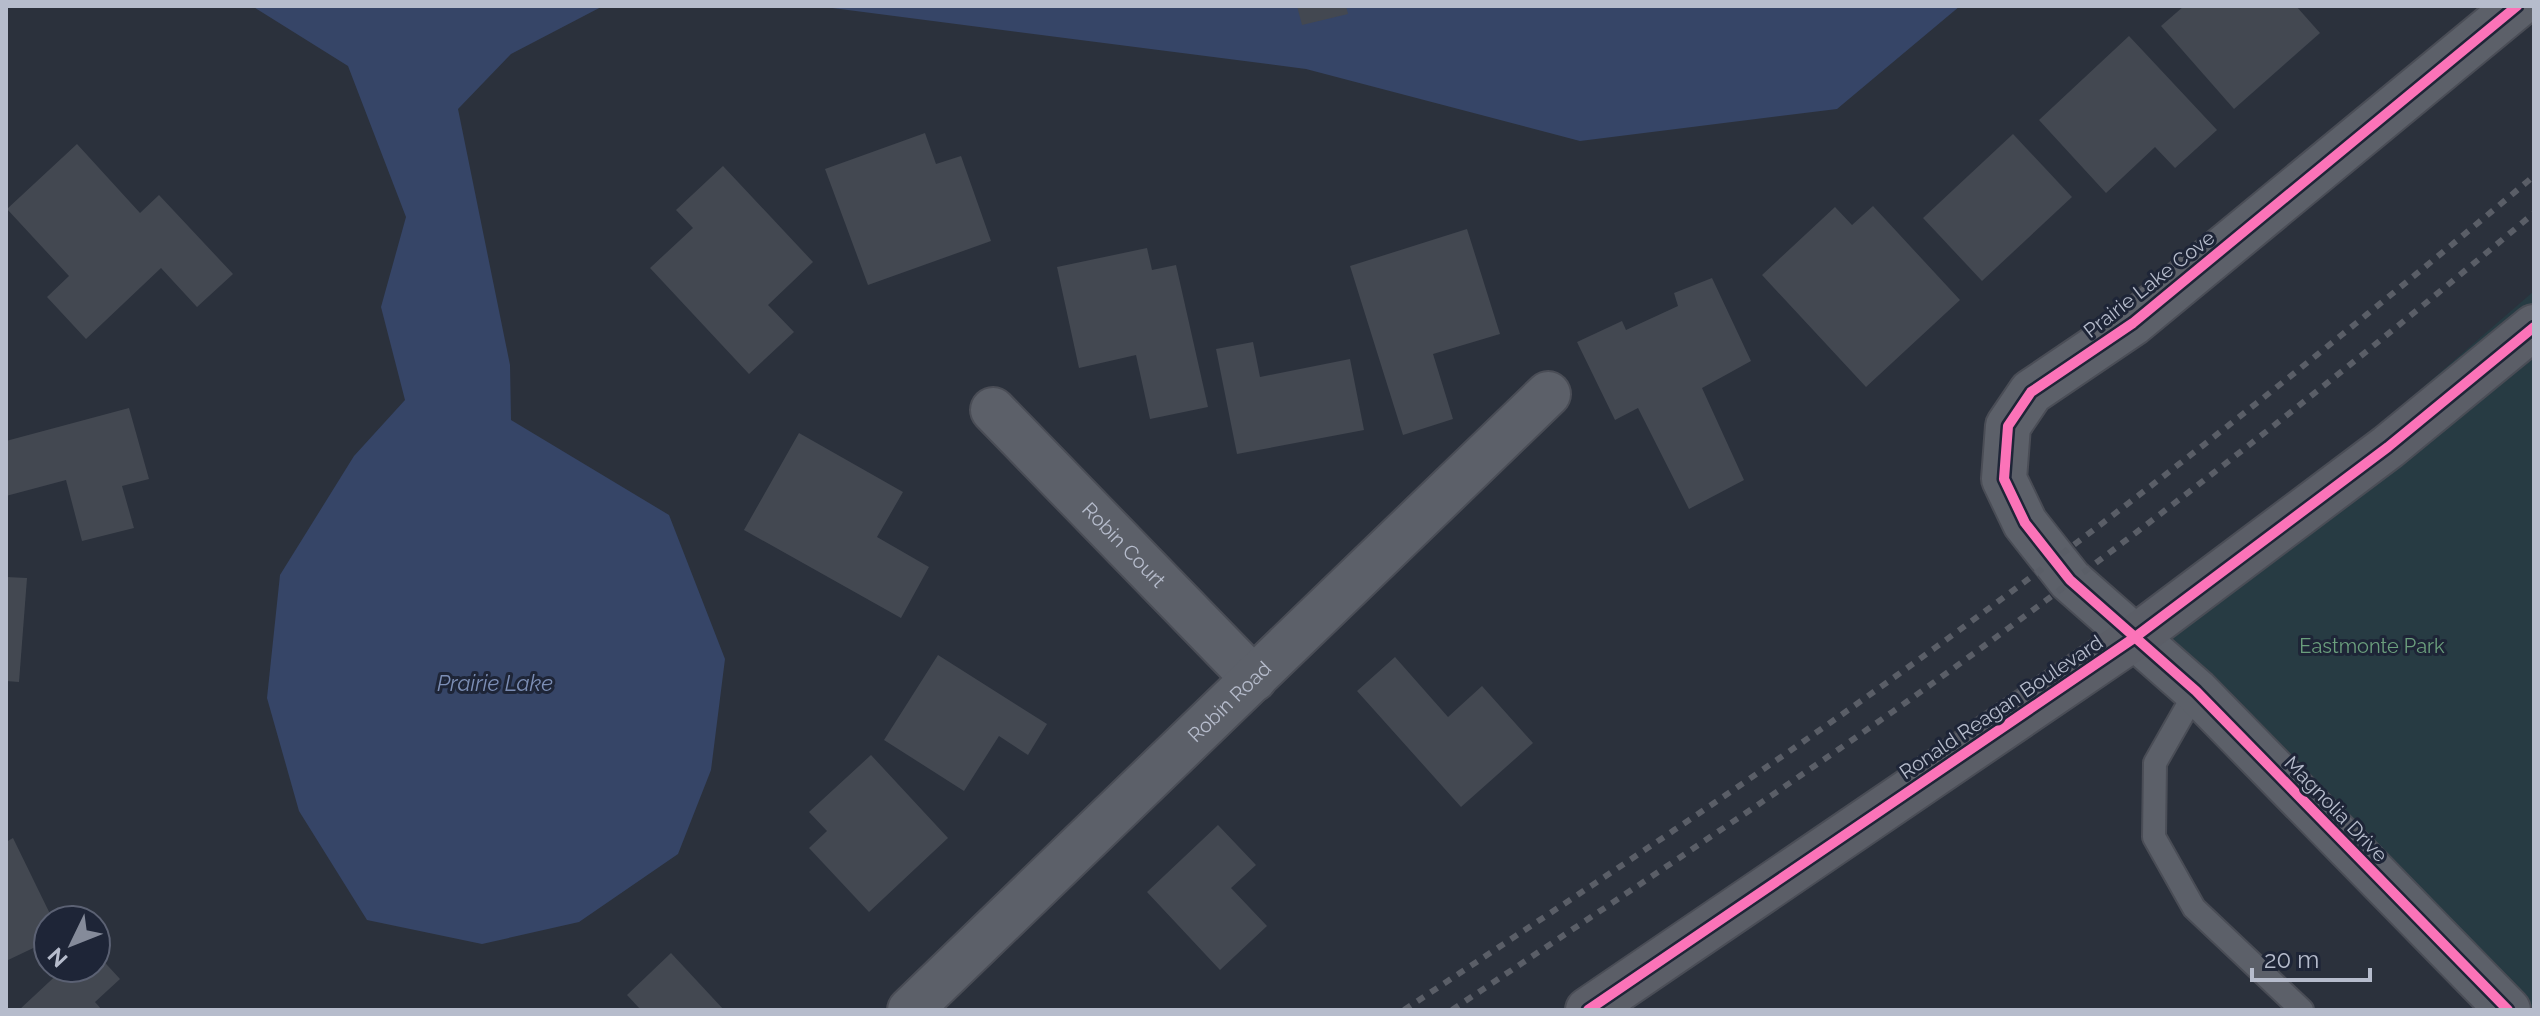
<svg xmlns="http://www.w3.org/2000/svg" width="2540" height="1016" viewBox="0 0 2540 1016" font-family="Raleway,sans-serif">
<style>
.green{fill:#273b43}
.water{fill:#364567}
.building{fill:#434851}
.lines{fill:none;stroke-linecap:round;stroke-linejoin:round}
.lane-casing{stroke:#4a4d56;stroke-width:26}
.street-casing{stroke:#4a4d56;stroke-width:48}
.secondary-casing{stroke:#4a4d56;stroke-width:48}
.lane{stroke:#5c6069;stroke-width:22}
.street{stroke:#5c6069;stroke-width:44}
.secondary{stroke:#5b5e67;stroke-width:44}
.rail{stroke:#5a5e67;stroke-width:6;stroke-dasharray:8 8;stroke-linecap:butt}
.cycleway-casing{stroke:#1e2537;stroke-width:15}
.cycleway{stroke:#fb73b8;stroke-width:10}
.labels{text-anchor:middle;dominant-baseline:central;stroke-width:6;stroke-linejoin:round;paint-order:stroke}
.street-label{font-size:20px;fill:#b6bccc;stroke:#1e2537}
.park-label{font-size:20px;fill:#6b9f7d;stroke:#1e2537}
.water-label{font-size:22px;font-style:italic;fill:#7c8eb5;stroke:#1e2537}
</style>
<rect width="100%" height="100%" fill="#2b313c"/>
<polygon class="green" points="2534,291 2534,1010 2508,1010 2134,638"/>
<g class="water">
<polygon points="252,6 603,6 511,54 458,109 510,365 511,420 669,515 725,659 711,770 678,854 579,922 482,944 367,920 299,811 267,698 280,575 354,456 405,400 381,307 406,217 348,66"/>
<polygon points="817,6 1960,6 1837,109 1580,141 1306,69"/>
</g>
<g class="building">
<polygon points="1297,6 1346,6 1348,14 1302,25"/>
<polygon points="2184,6 2296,6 2320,33 2234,109 2161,26"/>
<polygon points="2129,36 2217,130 2175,168 2155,147 2106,193 2039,120"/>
<polygon points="925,133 936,164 961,156 991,241 868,285 825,169"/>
<polygon points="2013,134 2072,197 1982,281 1923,218"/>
<polygon points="77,144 140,213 159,195 233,274 197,307 161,268 86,339 47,297 69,276 7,209"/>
<polygon points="723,166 813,262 768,305 794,332 749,374 650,268 693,228 676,210"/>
<polygon points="1873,206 1960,300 1866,387 1762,275 1835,207 1852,225"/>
<polygon points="1467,229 1500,334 1433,354 1453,419 1403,435 1350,266"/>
<polygon points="1147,248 1152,270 1176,265 1208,407 1150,419 1136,355 1079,368 1057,267"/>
<polygon points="1712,278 1751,361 1702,388 1744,480 1689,509 1638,408 1615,420 1577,342 1622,321 1626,330 1678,306 1674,293"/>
<polygon points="1253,342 1260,377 1350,359 1364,430 1237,454 1216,349"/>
<polygon points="129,408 149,479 122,486 134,528 82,541 66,480 6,496 6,441"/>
<polygon points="799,433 903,492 877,537 929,567 901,618 744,530"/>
<polygon points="6,577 27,578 19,682 6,681"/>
<polygon points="938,655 1047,724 1028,755 999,736 964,791 884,740"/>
<polygon points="1395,657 1448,717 1482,686 1533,743 1461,807 1357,691"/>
<polygon points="871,755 948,838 869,912 809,848 827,831 809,812"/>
<polygon points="1218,825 1256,865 1231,888 1267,926 1220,970 1147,892"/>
<polygon points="13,838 53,920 48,920 48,941 6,961 6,842"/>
<polygon points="96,953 120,979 95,1002 102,1010 19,1010 64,968 96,968"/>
<polygon points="671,953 724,1010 641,1010 627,995"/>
</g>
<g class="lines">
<g class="lane-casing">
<polyline id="lane" points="2196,691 2155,763 2154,837 2194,908 2302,1010"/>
</g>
<g class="street-casing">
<g id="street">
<path id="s1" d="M993,410L1254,679"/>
<path id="s2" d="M910,1010L1548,394"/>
<polyline points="2508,1010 2196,691 2070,580 2025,523 2004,479 2008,426 2031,392 2133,323 2517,6"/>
</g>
</g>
<g class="secondary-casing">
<polyline id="secondary" points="1588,1010 2134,638 2388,447 2534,327"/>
</g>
<use href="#lane" class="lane"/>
<use href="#street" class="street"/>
<use href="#secondary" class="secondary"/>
<g class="rail">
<path d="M1404,1010C1567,902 1730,795 1889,681C2111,522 2325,352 2534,176"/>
<path d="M1452,1010C1604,908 1756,808 1905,703C2121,549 2331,384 2534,213"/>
</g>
<g class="cycleway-casing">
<g id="cycleway">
<polyline points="1588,1010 2134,638 2388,447 2534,327"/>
<polyline points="2508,1010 2196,691 2070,580 2025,523 2004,479 2008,426 2031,392 2133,323 2517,6"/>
</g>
</g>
<use href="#cycleway" class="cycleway"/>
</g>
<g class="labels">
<g class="street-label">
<text transform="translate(2149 284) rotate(-38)">Prairie Lake Cove</text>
<text stroke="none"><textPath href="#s1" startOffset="188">Robin Court</textPath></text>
<text stroke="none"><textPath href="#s2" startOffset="444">Robin Road</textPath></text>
<text transform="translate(2001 707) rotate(-34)">Ronald Reagan Boulevard</text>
<text transform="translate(2336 809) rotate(46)">Magnolia Drive</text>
</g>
<g class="park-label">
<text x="2372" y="646">Eastmonte Park</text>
</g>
<g class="water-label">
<text x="495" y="683">Prairie Lake</text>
</g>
</g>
<rect width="2540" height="1016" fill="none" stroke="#b6bccc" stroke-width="16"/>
<g transform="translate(72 944) rotate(227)"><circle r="38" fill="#1e2537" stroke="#5b6173" stroke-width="2"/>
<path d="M0-6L14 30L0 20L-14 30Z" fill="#858b9a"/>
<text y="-12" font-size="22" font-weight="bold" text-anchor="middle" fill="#b6bccc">N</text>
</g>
<path d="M2252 968v12h118v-12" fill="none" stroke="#b6bccc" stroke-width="4"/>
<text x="2264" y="968" font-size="24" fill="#b6bccc" stroke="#1e2537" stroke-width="6" paint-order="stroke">20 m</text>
</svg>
